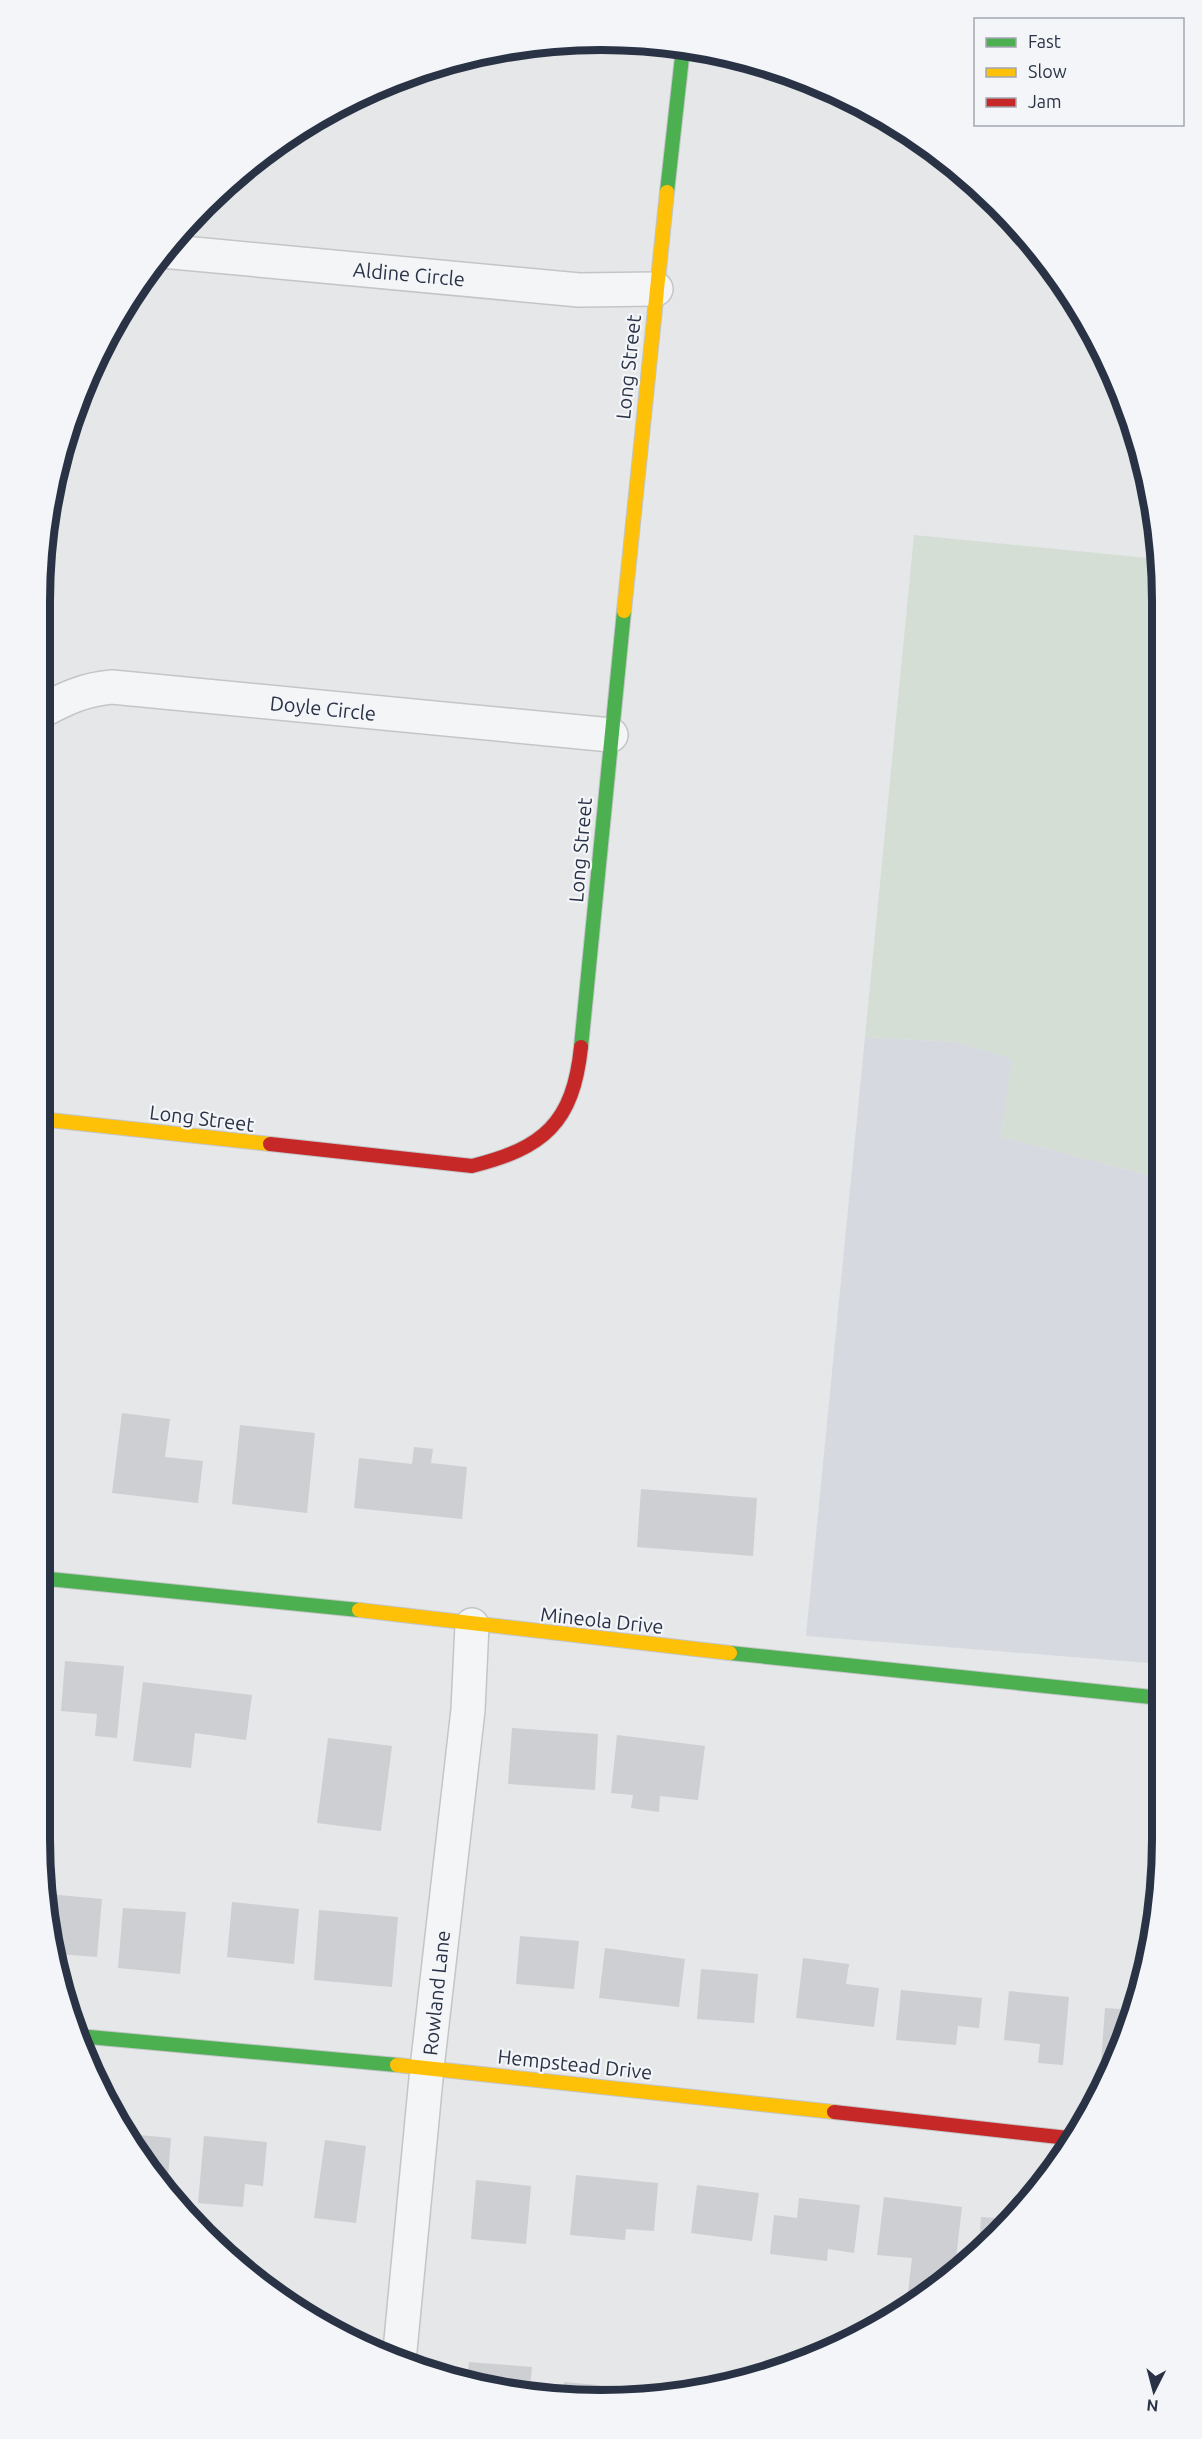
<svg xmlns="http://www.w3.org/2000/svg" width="1202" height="2439" viewBox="0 0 1202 2439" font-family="Ubuntu,sans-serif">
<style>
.built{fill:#d6dae0}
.green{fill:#d5ded5}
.building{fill:#cdcfd2}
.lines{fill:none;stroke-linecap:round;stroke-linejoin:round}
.street-casing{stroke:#c3c5c7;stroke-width:36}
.fast-casing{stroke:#c3c5c7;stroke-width:16}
.slow-casing{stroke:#c3c5c7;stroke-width:16}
.jam-casing{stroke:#c3c5c7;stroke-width:16}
.street{stroke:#f4f5f6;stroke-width:33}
.fast{stroke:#4caf50;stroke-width:14}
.slow{stroke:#ffc107;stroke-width:14}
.jam{stroke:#c62828;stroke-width:14}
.labels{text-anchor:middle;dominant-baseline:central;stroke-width:4.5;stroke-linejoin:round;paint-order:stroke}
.street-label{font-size:20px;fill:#2a3345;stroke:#f3f5f9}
.rim{fill:none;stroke:#2a3345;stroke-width:8}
</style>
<rect width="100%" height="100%" fill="#e5e7e9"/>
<polygon class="built" points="865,1037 957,1042 1013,1059 1001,1137 1160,1178 1161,1664 806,1636"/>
<polygon class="green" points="914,535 1158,559 1160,1178 1001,1137 1012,1059 957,1042 865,1037"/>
<g class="building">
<polygon points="122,1413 170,1419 165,1457 203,1461 198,1503 112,1493"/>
<polygon points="240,1425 315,1433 307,1513 232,1504"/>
<polygon points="414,1447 433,1449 431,1463 467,1467 462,1519 354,1508 359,1458 412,1464"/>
<polygon points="641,1489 757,1498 753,1556 637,1547"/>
<polygon points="65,1661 124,1666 117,1738 95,1736 97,1714 61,1711"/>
<polygon points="143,1682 252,1695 246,1740 195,1733 191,1768 133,1761"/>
<polygon points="512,1728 598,1734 595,1790 508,1784"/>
<polygon points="617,1735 705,1746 698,1800 660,1796 659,1812 631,1808 633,1795 611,1793"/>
<polygon points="328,1738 392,1746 381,1831 317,1823"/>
<polygon points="48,1894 102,1899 97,1957 58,1954"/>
<polygon points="232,1902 299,1909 294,1964 227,1957"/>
<polygon points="123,1908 186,1912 180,1974 118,1968"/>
<polygon points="319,1910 398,1917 392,1987 314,1980"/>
<polygon points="520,1936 579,1941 574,1989 516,1984"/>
<polygon points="605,1948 685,1959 679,2007 599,1998"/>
<polygon points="803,1958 849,1964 846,1984 879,1988 874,2027 796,2018"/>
<polygon points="701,1969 758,1974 754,2023 697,2019"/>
<polygon points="901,1990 982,1998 979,2028 958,2026 956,2045 896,2040"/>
<polygon points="1009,1991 1069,1997 1063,2065 1038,2063 1040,2044 1004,2040"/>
<polygon points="1105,2008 1134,2010 1114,2064 1101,2063"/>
<polygon points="130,2134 171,2138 167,2191 155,2180"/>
<polygon points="204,2136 267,2142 263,2186 245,2184 243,2207 198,2203"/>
<polygon points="325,2140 366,2146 356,2223 314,2218"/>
<polygon points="576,2175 658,2183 654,2231 626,2229 625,2240 570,2235"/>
<polygon points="476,2180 531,2186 526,2244 471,2239"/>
<polygon points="697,2185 759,2193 752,2241 691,2233"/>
<polygon points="884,2197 962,2207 955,2267 907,2301 912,2258 877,2255"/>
<polygon points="799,2198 860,2205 854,2253 828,2249 827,2261 770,2254 774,2215 797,2218"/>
<polygon points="981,2217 1010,2219 999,2235 979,2250"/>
<polygon points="469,2362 532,2367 530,2390 491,2389 467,2382"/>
<polygon points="564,2382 633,2388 632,2394 563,2392"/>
</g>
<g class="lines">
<g class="street-casing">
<g id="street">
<polyline points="162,251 579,290 656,289"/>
<path d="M40,712C64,699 85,689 112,687L611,735"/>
<polyline points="399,2361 427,2068 468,1710 472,1625"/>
</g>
</g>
<g class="fast-casing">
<g id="fast">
<polyline points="667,192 683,48"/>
<polyline points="581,1047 624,611"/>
<polyline points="39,1578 359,1610"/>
<polyline points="730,1653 1161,1698"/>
<polyline points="78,2036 397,2065"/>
</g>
</g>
<g class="slow-casing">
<g id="slow">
<polyline points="624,611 667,192"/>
<polyline points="40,1119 270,1144"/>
<polyline points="359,1610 730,1653"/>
<polyline points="397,2065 834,2112"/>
</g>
</g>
<g class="jam-casing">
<g id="jam">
<path d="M270,1144L472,1166C544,1148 573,1123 581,1047"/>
<polyline points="834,2112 1068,2138"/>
</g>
</g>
<use href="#street" class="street"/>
<use href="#fast" class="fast"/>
<use href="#slow" class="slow"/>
<use href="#jam" class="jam"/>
</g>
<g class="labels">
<g class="street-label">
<text transform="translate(409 274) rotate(5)">Aldine Circle</text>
<text transform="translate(628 367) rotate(-84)">Long Street</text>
<text transform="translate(323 708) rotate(6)">Doyle Circle</text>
<text transform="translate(580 850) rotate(-85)">Long Street</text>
<text transform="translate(202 1118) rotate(7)">Long Street</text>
<text transform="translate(602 1620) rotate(6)">Mineola Drive</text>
<text transform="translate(436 1993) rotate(-84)">Rowland Lane</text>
<text transform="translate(575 2064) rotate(6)">Hempstead Drive</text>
</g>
</g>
<path d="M0 0H1202V2439H0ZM601 50H601A551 551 0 0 1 1152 601V1839A551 551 0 0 1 601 2390H601A551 551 0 0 1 50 1839V601A551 551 0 0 1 601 50Z" fill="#f3f5f9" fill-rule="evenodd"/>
<path class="rim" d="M601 50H601A551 551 0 0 1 1152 601V1839A551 551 0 0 1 601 2390H601A551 551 0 0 1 50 1839V601A551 551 0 0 1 601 50Z"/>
<rect x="974" y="18" width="210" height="108" fill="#f3f5f9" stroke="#a3a7b1" stroke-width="1.5"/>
<rect x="986" y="38" width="30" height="9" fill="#4caf50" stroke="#a3a7b1" stroke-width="1.5"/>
<text x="1028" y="48" font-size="18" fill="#2a3345">Fast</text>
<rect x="986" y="68" width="30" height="9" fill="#ffc107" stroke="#a3a7b1" stroke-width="1.5"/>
<text x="1028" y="78" font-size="18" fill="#2a3345">Slow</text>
<rect x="986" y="98" width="30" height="9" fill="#c62828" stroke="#a3a7b1" stroke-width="1.5"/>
<text x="1028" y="108" font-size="18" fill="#2a3345">Jam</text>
<g transform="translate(1154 2391) rotate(186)" stroke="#f3f5f9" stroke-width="4.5" paint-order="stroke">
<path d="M0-4.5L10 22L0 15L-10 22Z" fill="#2a3345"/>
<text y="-9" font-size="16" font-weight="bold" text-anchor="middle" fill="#2a3345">N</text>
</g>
</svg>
